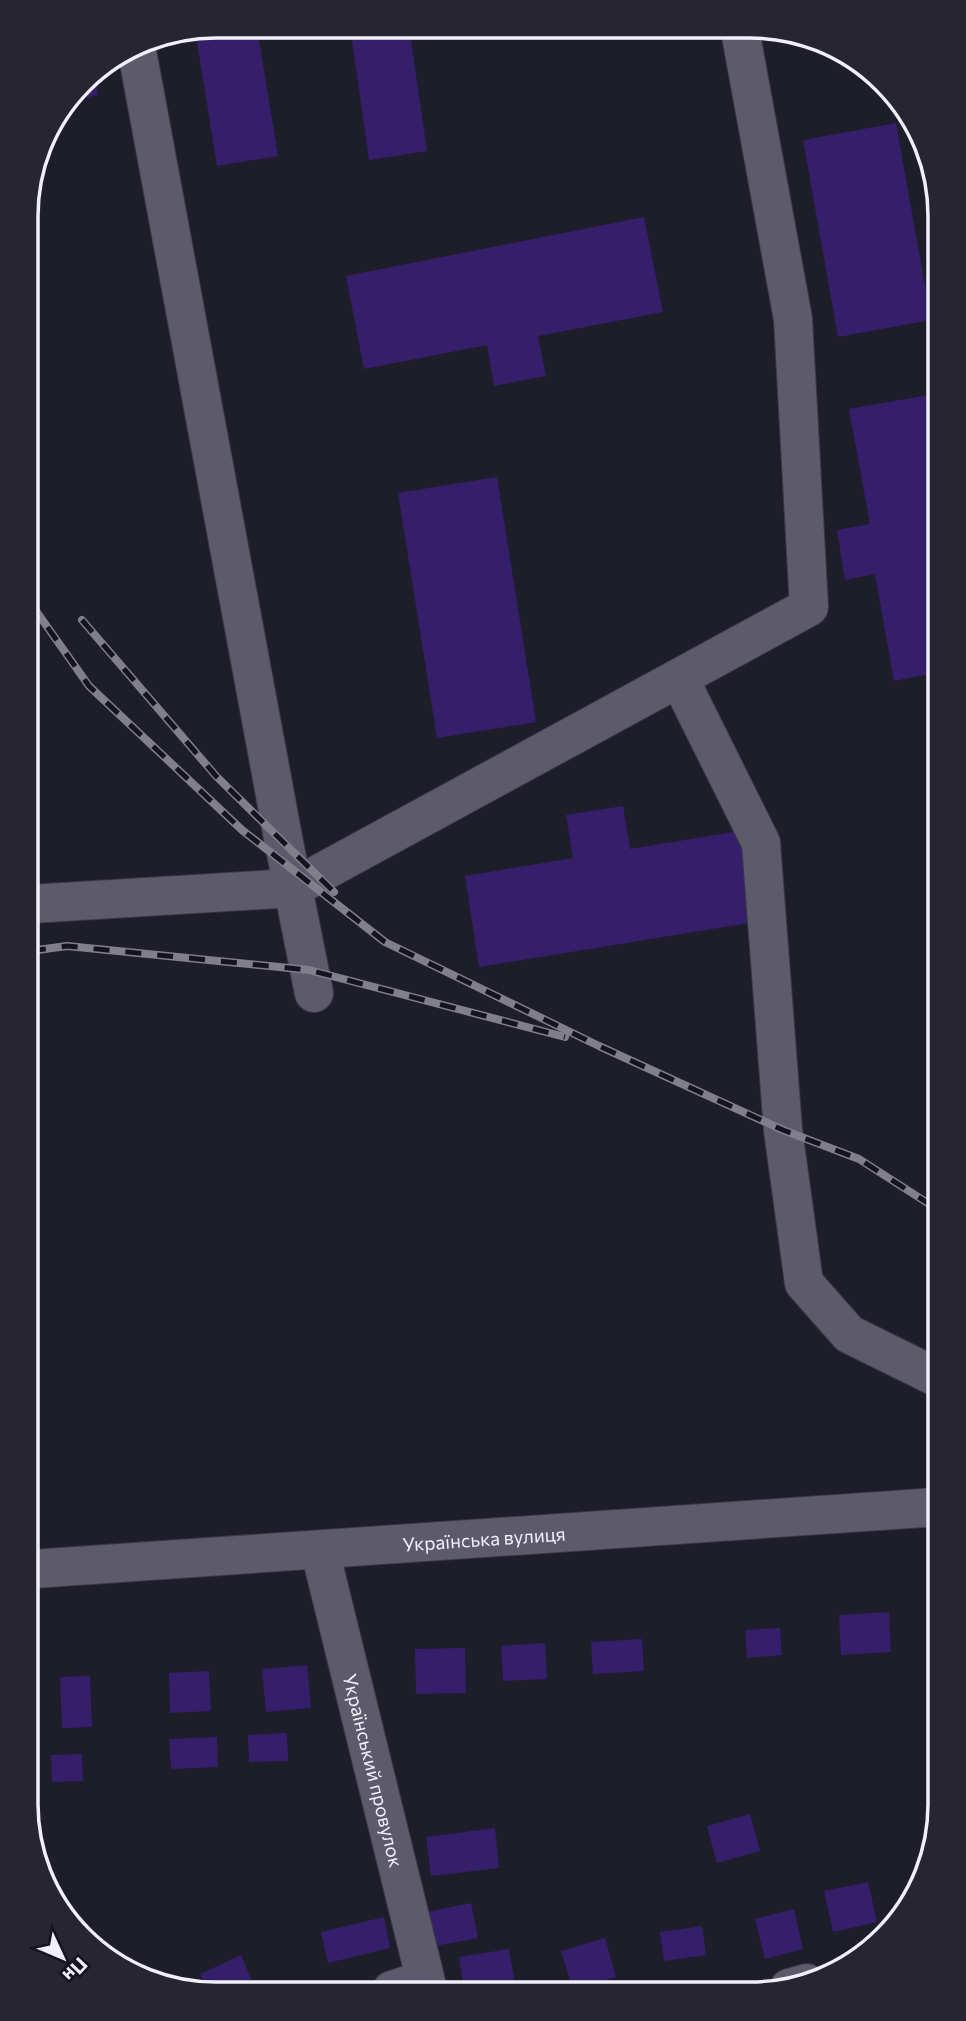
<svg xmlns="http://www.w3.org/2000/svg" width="966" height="2021" viewBox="0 0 966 2021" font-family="Commissioner,sans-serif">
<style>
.building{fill:#351f6b}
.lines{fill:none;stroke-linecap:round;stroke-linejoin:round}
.minor-casing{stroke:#3c3a45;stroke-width:40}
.minor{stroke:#5d5b6b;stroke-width:38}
.rail-casing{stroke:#807f8b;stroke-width:8}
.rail{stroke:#151320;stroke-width:5;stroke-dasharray:16;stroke-linecap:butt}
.labels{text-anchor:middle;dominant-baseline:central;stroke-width:7;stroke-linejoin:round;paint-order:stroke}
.street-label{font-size:19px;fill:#f1f0fa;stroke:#151320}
.rim{fill:none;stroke:#f1f0fa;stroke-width:3.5}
</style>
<rect width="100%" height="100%" fill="#1e1d2a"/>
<g class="building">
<polygon points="216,26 257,27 278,156 217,166 195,30"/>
<polygon points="350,27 409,27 427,151 369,160"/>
<polygon points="94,72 98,95 70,101 91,74"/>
<polygon points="896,123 931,320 838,337 803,140"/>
<polygon points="644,217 663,312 538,336 546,376 494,386 487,345 364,369 346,276"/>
<polygon points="934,394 935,673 894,681 875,574 845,580 837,530 870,524 849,409"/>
<polygon points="497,477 536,722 437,738 398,493"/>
<polygon points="623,806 630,849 740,831 755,922 479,967 465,876 573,858 566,815"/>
<polygon points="889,1612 891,1652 841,1655 839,1615"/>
<polygon points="780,1628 782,1655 747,1658 745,1630"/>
<polygon points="642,1639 644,1671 593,1674 591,1642"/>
<polygon points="545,1643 547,1679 503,1681 501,1646"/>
<polygon points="465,1648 466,1693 416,1694 415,1649"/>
<polygon points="307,1665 311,1708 266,1712 262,1669"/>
<polygon points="209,1671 211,1711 170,1713 169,1673"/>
<polygon points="90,1676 92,1727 62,1728 60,1677"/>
<polygon points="287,1733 288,1761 249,1762 248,1735"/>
<polygon points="217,1737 218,1767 171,1769 169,1739"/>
<polygon points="82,1754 83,1781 52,1782 51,1755"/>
<polygon points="750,1814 760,1851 717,1863 707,1826"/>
<polygon points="495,1828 499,1868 431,1876 426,1837"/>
<polygon points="868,1882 877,1922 833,1932 824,1891"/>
<polygon points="471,1903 478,1938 435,1946 427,1912"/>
<polygon points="794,1909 803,1949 765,1959 755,1919"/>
<polygon points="384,1917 390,1948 328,1963 321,1932"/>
<polygon points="702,1926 706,1955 664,1961 660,1932"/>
<polygon points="605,1938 616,1977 573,1989 561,1951"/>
<polygon points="509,1949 516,1990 464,1990 459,1957"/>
<polygon points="241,1955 251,1979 226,1991 208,1991 200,1974"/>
</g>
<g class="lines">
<g class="minor-casing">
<g id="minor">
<polyline points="136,46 284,843 314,993"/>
<polyline points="679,678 761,843 783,1130 804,1283 849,1334 938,1378"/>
<polyline points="30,904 293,888 809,607 793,319 740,30"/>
<path id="s1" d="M320,1551L428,1990"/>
<path id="s2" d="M32,1569L938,1507"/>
<polyline points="789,1988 807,1983"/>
<polyline points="392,1990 423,1980"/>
</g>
</g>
<use href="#minor" class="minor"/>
<g class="rail-casing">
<g id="rail">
<polyline points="29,601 89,686 242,830 385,942 599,1046 783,1130 859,1159 937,1209"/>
<polyline points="82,620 216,776 334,892"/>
<polyline points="30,951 67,946 309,970 565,1037"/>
</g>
</g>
<use href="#rail" class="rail"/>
</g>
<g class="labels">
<g class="street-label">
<text stroke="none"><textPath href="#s2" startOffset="453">Українська вулиця</textPath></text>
<text stroke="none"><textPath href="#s1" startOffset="226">Український провулок</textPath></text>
</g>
</g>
<path d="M0 0H966V2021H0ZM216 38H750A178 178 0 0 1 928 216V1804A178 178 0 0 1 750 1982H216A178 178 0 0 1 38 1804V216A178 178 0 0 1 216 38Z" fill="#272531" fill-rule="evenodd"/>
<path class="rim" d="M216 38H750A178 178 0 0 1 928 216V1804A178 178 0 0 1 750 1982H216A178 178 0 0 1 38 1804V216A178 178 0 0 1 216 38Z"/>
<g transform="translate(63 1958) rotate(134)" stroke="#151320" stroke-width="5" paint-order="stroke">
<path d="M0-5L12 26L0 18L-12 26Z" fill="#f1f0fa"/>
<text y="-10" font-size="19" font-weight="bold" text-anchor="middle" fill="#f1f0fa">Пн</text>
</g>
</svg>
